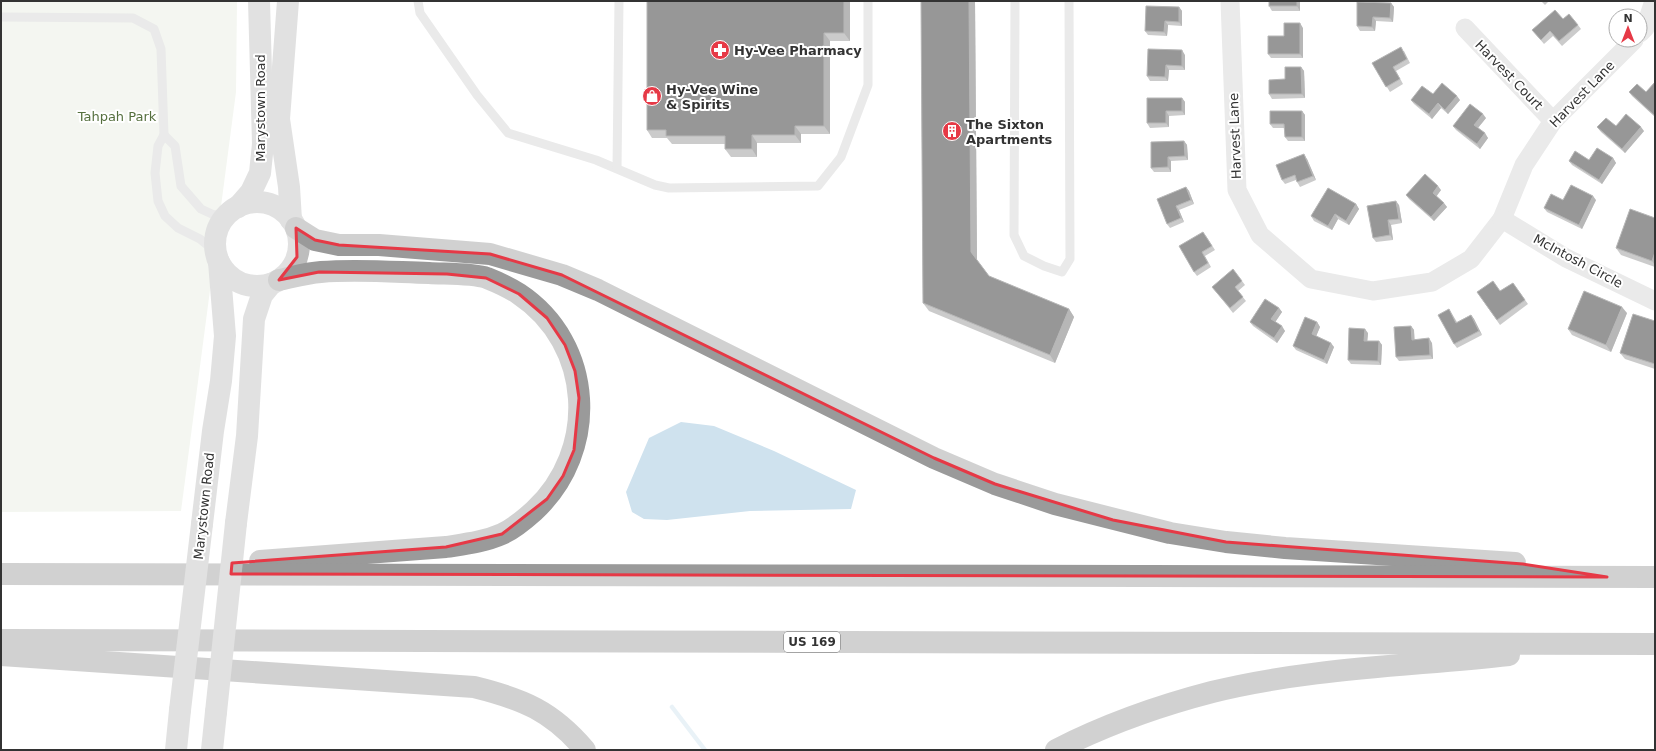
<svg xmlns="http://www.w3.org/2000/svg" width="1656" height="751" viewBox="0 0 1656 751" font-family="'DejaVu Sans',sans-serif">
<style>
.green{fill:#e6ecdf}
.water{fill:#cfe2ee}
.lines{fill:none;stroke-linecap:round;stroke-linejoin:round}
.stream{stroke:#cfe2ee;stroke-width:4.5}
.service{stroke:#d0d0d0;stroke-width:9}
.minor{stroke:#d0d0d0;stroke-width:19}
.secondary{stroke:#bdbdbd;stroke-width:22}
.motorway{stroke:#9a9a9a;stroke-width:22}
.secondary-bridge{stroke:#bdbdbd;stroke-width:22}
.wall{fill:#8c8c8c}
.shaded-wall{fill:#5f5f5f}
.building{fill:#1a1a1a;stroke:#5f5f5f}
.marked{fill:none;stroke:#e63946;stroke-width:3;stroke-linejoin:round}
.labels{text-anchor:middle;dominant-baseline:central;stroke-width:4;stroke-linejoin:round;paint-order:stroke}
.shield{fill:#fff;stroke:#707070;stroke-width:1}
.shield-label{font-size:12px;font-weight:bold;fill:#333}
.poi-label{font-size:13px;font-weight:bold;fill:#333;stroke:#fff;text-anchor:start}
.street-label{font-size:13px;fill:#333;stroke:#fff}
.park-label{font-size:13px;fill:#56703f;stroke:#fff}
</style>
<rect width="100%" height="100%" fill="#fff"/>
<polygon class="green" points="1,1 237,1 236,92 181,511 1,512"/>
<polygon class="water" points="681,422 714,426 774,451 856,490 851,509 750,511 667,520 644,519 632,512 626,492 649,438"/>
<g class="lines">
<polyline class="stream" points="672,707 705,750"/>
<g class="service">
<polyline points="418,1 420,13 477,95 508,133 596,160 655,185 669,188 818,186 841,157 868,85 868,1"/>
<polyline points="1015,1 1014,235 1024,256 1044,266 1062,272 1070,259 1069,1"/>
<polyline points="1,17 133,18 154,29 161,49 164,135"/>
<polyline points="617,168 619,1"/>
<polyline points="216,252 200,239 178,228 165,216 158,201 155,173 158,146 164,135 175,146 181,186 201,209 214,215 229,213"/>
</g>
<g class="minor">
<polyline points="1230,1 1237,190 1260,235 1311,279 1373,291 1432,282 1471,259 1502,219 1524,165 1553,121 1634,40"/>
<polyline points="1465,28 1553,121"/>
<polyline points="1640,33 1645,28 1654,1"/>
<polyline points="1502,219 1566,258 1655,301"/>
</g>
<g class="secondary">
<polyline points="288,1 279,119 289,187 291,220"/>
<circle cx="257" cy="244" r="42"/>
<polyline points="238,207 251,192 260,173 263,144 259,1"/>
<polyline points="236,523 247,436 254,319 262,295 271,284"/>
<polyline points="202,524 213,431 221,381 225,336 219,262"/>
<polyline points="176,750 180,710"/>
<polyline points="212,750 216,712"/>
</g>
<g class="motorway">
<polyline points="296,228 315,240 339,245 379,245 490,254 562,275 598,290 934,458 995,484 1055,504 1170,533 1226,542 1285,548 1515,563"/>
<path d="M260,561L446,547C465,544 484,542 502,534C513,529 524,520 534,511C599,451 594,344 519,294C510,288 497,282 487,278C473,273 445,274 429,273C393,272 357,269 321,272C307,273 293,277 279,280"/>
<polyline points="1,574 1655,577"/>
<polyline points="1,640 1655,644"/>
<path d="M1,655L474,687C523,699 552,711 585,750"/>
<path d="M1056,750C1105,725 1158,706 1212,692C1309,668 1410,666 1509,655"/>
</g>
<g class="secondary-bridge">
<polyline points="180,710 202,524"/>
<polyline points="216,712 236,523"/>
</g>
</g>
<g class="wall">
<polygon points="850,1 850,41 830,41 830,134 801,134 801,143 757,143 757,157 731,157 725,149 725,144 672,144 667,138 652,138 647,130"/>
<polygon points="921,1 975,1 977,260 989,276 1069,309 1074,317 1055,363 929,311 923,303"/>
<polygon points="1300,1 1300,11 1272,11 1269,6"/>
<polygon points="1541,1 1549,1 1545,5"/>
<polygon points="1391,3 1394,7 1393,22 1376,21 1375,31 1360,31 1357,26"/>
<polygon points="1179,7 1182,11 1182,26 1168,25 1167,36 1148,35 1145,31"/>
<polygon points="1563,19 1578,25 1581,29 1562,46 1553,36 1544,44 1532,30"/>
<polygon points="1303,28 1303,58 1271,58 1268,54"/>
<polygon points="1404,51 1410,63 1396,71 1403,84 1390,92 1372,63"/>
<polygon points="1185,55 1185,70 1169,70 1168,81 1150,81 1147,76"/>
<polygon points="1301,67 1304,71 1305,98 1272,99 1269,94"/>
<polygon points="1655,82 1655,117 1632,96 1629,92 1646,92"/>
<polygon points="1433,94 1460,100 1448,114 1441,108 1432,119 1414,104 1411,100"/>
<polygon points="1182,98 1185,102 1185,115 1169,116 1169,127 1150,128 1147,123"/>
<polygon points="1302,111 1305,115 1305,141 1288,141 1285,137 1284,128 1273,128 1270,124"/>
<polygon points="1486,118 1478,128 1488,138 1480,149 1456,130 1453,126"/>
<polygon points="1616,126 1644,131 1625,153 1601,132 1597,127"/>
<polygon points="1184,141 1187,145 1188,160 1171,161 1171,172 1154,172 1151,168"/>
<polygon points="1613,158 1616,163 1602,184 1572,165 1569,161 1589,160"/>
<polygon points="1307,159 1316,180 1300,187 1296,180 1285,184 1282,180"/>
<polygon points="1186,187 1189,191 1194,204 1179,210 1184,222 1170,228 1167,224"/>
<polygon points="1441,190 1436,196 1447,207 1434,221 1409,199 1406,195"/>
<polygon points="1563,200 1596,200 1582,229 1547,212 1544,208"/>
<polygon points="1356,204 1359,209 1349,225 1338,219 1332,230 1314,221 1311,216"/>
<polygon points="1399,205 1402,223 1391,225 1393,240 1376,242 1373,238"/>
<polygon points="1655,218 1655,267 1621,255 1616,248"/>
<polygon points="1206,236 1215,250 1205,256 1211,267 1197,276 1194,272"/>
<polygon points="1242,281 1245,285 1238,291 1246,301 1233,313 1212,287"/>
<polygon points="1513,283 1528,304 1500,325 1477,292 1500,291"/>
<polygon points="1279,308 1282,312 1275,322 1285,331 1277,343 1253,326 1250,322"/>
<polygon points="1449,309 1457,322 1471,315 1474,319 1482,335 1457,348 1454,344"/>
<polygon points="1627,313 1611,352 1572,335 1568,329"/>
<polygon points="1655,321 1655,369 1625,359 1620,353"/>
<polygon points="1317,322 1320,327 1316,336 1334,347 1327,364 1296,350 1293,346"/>
<polygon points="1411,326 1414,330 1414,339 1432,343 1433,359 1399,361 1396,357"/>
<polygon points="1368,333 1367,341 1379,341 1382,345 1381,365 1351,364 1348,360"/>
</g>
<g class="shaded-wall">
<polygon points="844,1 850,1 850,41 844,33"/>
<polygon points="969,1 975,1 977,260 971,252"/>
<polygon points="1297,1 1300,1 1300,11 1297,6"/>
<polygon points="1391,3 1394,7 1393,22 1390,18"/>
<polygon points="1179,7 1182,11 1182,26 1179,22"/>
<polygon points="1373,17 1376,21 1375,31 1372,27"/>
<polygon points="1165,21 1168,25 1167,36 1164,32"/>
<polygon points="1300,23 1303,28 1303,58 1300,54"/>
<polygon points="824,33 830,41 830,134 824,126"/>
<polygon points="1182,50 1185,55 1185,70 1182,66"/>
<polygon points="1166,65 1169,70 1168,81 1165,77"/>
<polygon points="1301,67 1304,71 1305,98 1302,94"/>
<polygon points="1457,96 1460,100 1448,114 1445,110"/>
<polygon points="1182,98 1185,102 1185,115 1182,111"/>
<polygon points="1438,103 1441,108 1432,119 1429,114"/>
<polygon points="1166,111 1169,116 1169,127 1166,123"/>
<polygon points="1302,111 1305,115 1305,141 1302,137"/>
<polygon points="1483,114 1486,118 1477,129 1474,125"/>
<polygon points="795,126 801,134 801,143 795,135"/>
<polygon points="1641,127 1644,131 1625,153 1622,149"/>
<polygon points="1485,133 1488,138 1480,149 1477,144"/>
<polygon points="752,135 757,143 757,157 752,149"/>
<polygon points="1184,141 1187,145 1188,160 1185,156"/>
<polygon points="1304,154 1307,159 1316,180 1313,176"/>
<polygon points="1168,157 1171,161 1171,172 1168,167"/>
<polygon points="1613,158 1616,163 1602,184 1599,180"/>
<polygon points="1438,186 1441,190 1436,197 1433,193"/>
<polygon points="1186,187 1189,191 1194,204 1191,200"/>
<polygon points="1593,196 1596,200 1582,229 1579,225"/>
<polygon points="1396,201 1399,205 1402,223 1399,219"/>
<polygon points="1444,203 1447,207 1434,221 1431,217"/>
<polygon points="1356,204 1359,209 1349,225 1346,221"/>
<polygon points="1176,206 1179,210 1184,222 1181,218"/>
<polygon points="1335,214 1338,219 1332,230 1328,226"/>
<polygon points="1388,220 1391,225 1393,240 1390,235"/>
<polygon points="1655,252 1655,265 1652,261"/>
<polygon points="1622,307 1627,313 1611,352 1606,345"/>
<polygon points="1279,308 1282,312 1274,324 1271,319"/>
<polygon points="1069,309 1074,317 1055,363 1050,355"/>
<polygon points="1471,315 1474,319 1482,335 1479,331"/>
<polygon points="1317,322 1320,327 1315,339 1312,334"/>
<polygon points="1282,326 1285,331 1277,343 1274,338"/>
<polygon points="1411,326 1414,330 1415,344 1412,340"/>
<polygon points="1365,329 1368,333 1367,345 1364,341"/>
<polygon points="1429,338 1432,343 1433,359 1430,355"/>
<polygon points="1379,341 1382,345 1381,365 1378,361"/>
<polygon points="1331,343 1334,347 1327,364 1324,360"/>
</g>
<g class="building">
<polygon points="647,1 844,1 844,33 824,33 824,126 795,126 795,135 752,135 752,149 725,149 725,136 666,136 666,130 647,130"/>
<polygon points="921,1 969,1 971,252 989,276 1069,309 1050,355 923,303"/>
<rect x="1269" y="1" width="28" height="5"/>
<polygon points="1357,2 1391,3 1390,18 1373,17 1372,27 1357,26"/>
<polygon points="1146,6 1179,7 1179,22 1165,21 1164,32 1145,31"/>
<polygon points="1555,10 1563,19 1569,14 1578,25 1559,41 1550,31 1541,40 1532,30"/>
<polygon points="1284,23 1300,23 1300,54 1268,54 1268,36 1284,36"/>
<polygon points="1401,47 1407,59 1393,67 1400,79 1386,87 1372,63"/>
<polygon points="1148,49 1182,50 1182,66 1166,65 1165,77 1147,76"/>
<polygon points="1285,67 1301,67 1302,94 1269,94 1269,80 1285,79"/>
<polygon points="1655,82 1655,116 1629,92 1637,84 1646,92"/>
<polygon points="1442,83 1457,96 1445,110 1438,103 1429,114 1411,100 1422,86 1433,94"/>
<polygon points="1147,98 1182,98 1182,111 1166,111 1166,123 1147,123"/>
<polygon points="1470,104 1483,114 1474,125 1485,133 1477,144 1453,126"/>
<polygon points="1270,111 1302,111 1302,137 1285,137 1284,124 1270,124"/>
<polygon points="1626,114 1641,127 1622,149 1597,127 1606,118 1616,126"/>
<polygon points="1184,141 1185,156 1168,157 1168,167 1151,168 1151,142"/>
<polygon points="1597,148 1613,158 1599,180 1569,161 1575,151 1589,160"/>
<polygon points="1304,154 1313,176 1297,182 1295,175 1282,180 1276,165"/>
<polygon points="1425,174 1438,186 1433,193 1444,203 1431,217 1406,195"/>
<polygon points="1571,185 1593,196 1579,225 1544,208 1551,194 1563,200"/>
<polygon points="1186,187 1191,200 1176,206 1181,218 1167,224 1157,199"/>
<polygon points="1328,188 1356,204 1346,221 1335,214 1328,226 1311,216"/>
<polygon points="1396,201 1399,219 1388,220 1390,235 1373,238 1367,206"/>
<polygon points="1630,209 1655,218 1655,252 1652,261 1616,248"/>
<polygon points="1203,232 1212,246 1202,252 1208,263 1194,272 1179,246"/>
<polygon points="1233,269 1242,281 1235,287 1243,297 1230,308 1212,287"/>
<polygon points="1493,281 1500,291 1513,283 1525,300 1497,320 1477,292"/>
<polygon points="1584,291 1622,307 1606,345 1568,329"/>
<polygon points="1265,299 1279,308 1271,319 1282,326 1274,338 1250,322"/>
<polygon points="1449,309 1456,323 1471,315 1479,331 1454,344 1438,315"/>
<polygon points="1633,314 1655,321 1655,364 1620,353"/>
<polygon points="1305,317 1317,322 1312,334 1331,343 1324,360 1293,346"/>
<polygon points="1411,326 1412,340 1429,338 1430,355 1396,357 1394,327"/>
<polygon points="1349,328 1365,329 1364,341 1379,341 1378,361 1348,360"/>
</g>
<path d="M0 0H1656V751H0ZM296,228L315,240L339,245L490,254L562,275L934,458L995,484L1113,520L1226,542L1523,564L1607,577L231,574L232,563L446,547L502,534L547,499L563,476L574,450L579,398L575,371L565,345L547,318L519,294L486,278L447,274L319,272L279,280L297,257Z" fill="#fff" fill-opacity=".55" fill-rule="evenodd"/>
<path class="marked" d="M296,228L315,240L339,245L490,254L562,275L934,458L995,484L1113,520L1226,542L1523,564L1607,577L231,574L232,563L446,547L502,534L547,499L563,476L574,450L579,398L575,371L565,345L547,318L519,294L486,278L447,274L319,272L279,280L297,257Z"/>
<defs>
<g id="pharmacy-disc" transform="scale(1)"><circle r="9.5" fill="#e63946" stroke="#fff"/><path d="M-2-6h4v4h4v4h-4v4h-4v-4h-4v-4h4Z" fill="#fff"/></g>
<g id="shop-disc" transform="scale(1)"><circle r="9.5" fill="#e63946" stroke="#fff"/><path d="M-5-2.5h2.3a2.7 3.5 0 0 1 5.4 0H5L5.5 6h-11ZM-1.5-2.5h3a1.5 2.3 0 0 0-3 0Z" fill="#fff"/></g>
<g id="building-disc" transform="scale(1)"><circle r="9.5" fill="#e63946" stroke="#fff"/><path d="M-4-6H4V6H1V3H-1V6H-4ZM-2.5-4.3h1.7v1.8h-1.7ZM.8-4.3h1.7v1.8H.8ZM-2.5-1h1.7V.8h-1.7ZM.8-1h1.7V.8H.8Z" fill="#fff"/></g>
</defs>
<g fill-rule="evenodd">
<use href="#pharmacy-disc" x="720" y="50"/>
<use href="#shop-disc" x="652" y="96"/>
<use href="#building-disc" x="952" y="131"/>
</g>
<g class="labels">
<rect class="shield" x="784" y="632" width="56" height="20" rx="3"/>
<g class="shield-label">
<text x="812" y="642">US 169</text>
</g>
<g class="poi-label">
<text x="734" y="50">Hy-Vee Pharmacy</text>
<text x="666" y="89">Hy-Vee Wine<tspan x="666" dy="15">&amp; Spirits</tspan></text>
<text x="966" y="124">The Sixton<tspan x="966" dy="15">Apartments</tspan></text>
</g>
<g class="street-label">
<text transform="translate(1509 75) rotate(46)">Harvest Court</text>
<text transform="translate(1582 94) rotate(-46)">Harvest Lane</text>
<text transform="translate(260 108) rotate(-90)">Marystown Road</text>
<text transform="translate(1235 136) rotate(-92)">Harvest Lane</text>
<text transform="translate(1578 261) rotate(28)">McIntosh Circle</text>
<text transform="translate(204 506) rotate(-84)">Marystown Road</text>
</g>
<g class="park-label">
<text x="117" y="116">Tahpah Park</text>
</g>
</g>
<rect width="1656" height="751" fill="none" stroke="#333333" stroke-width="4"/>
<g transform="translate(1628 28)"><circle r="19" fill="#ffffff" stroke="#adadad"/>
<path d="M0-3L7 15L0 10L-7 15Z" fill="#e63946"/>
<text y="-6" font-size="11" font-weight="bold" text-anchor="middle" fill="#333333">N</text>
</g>
</svg>
